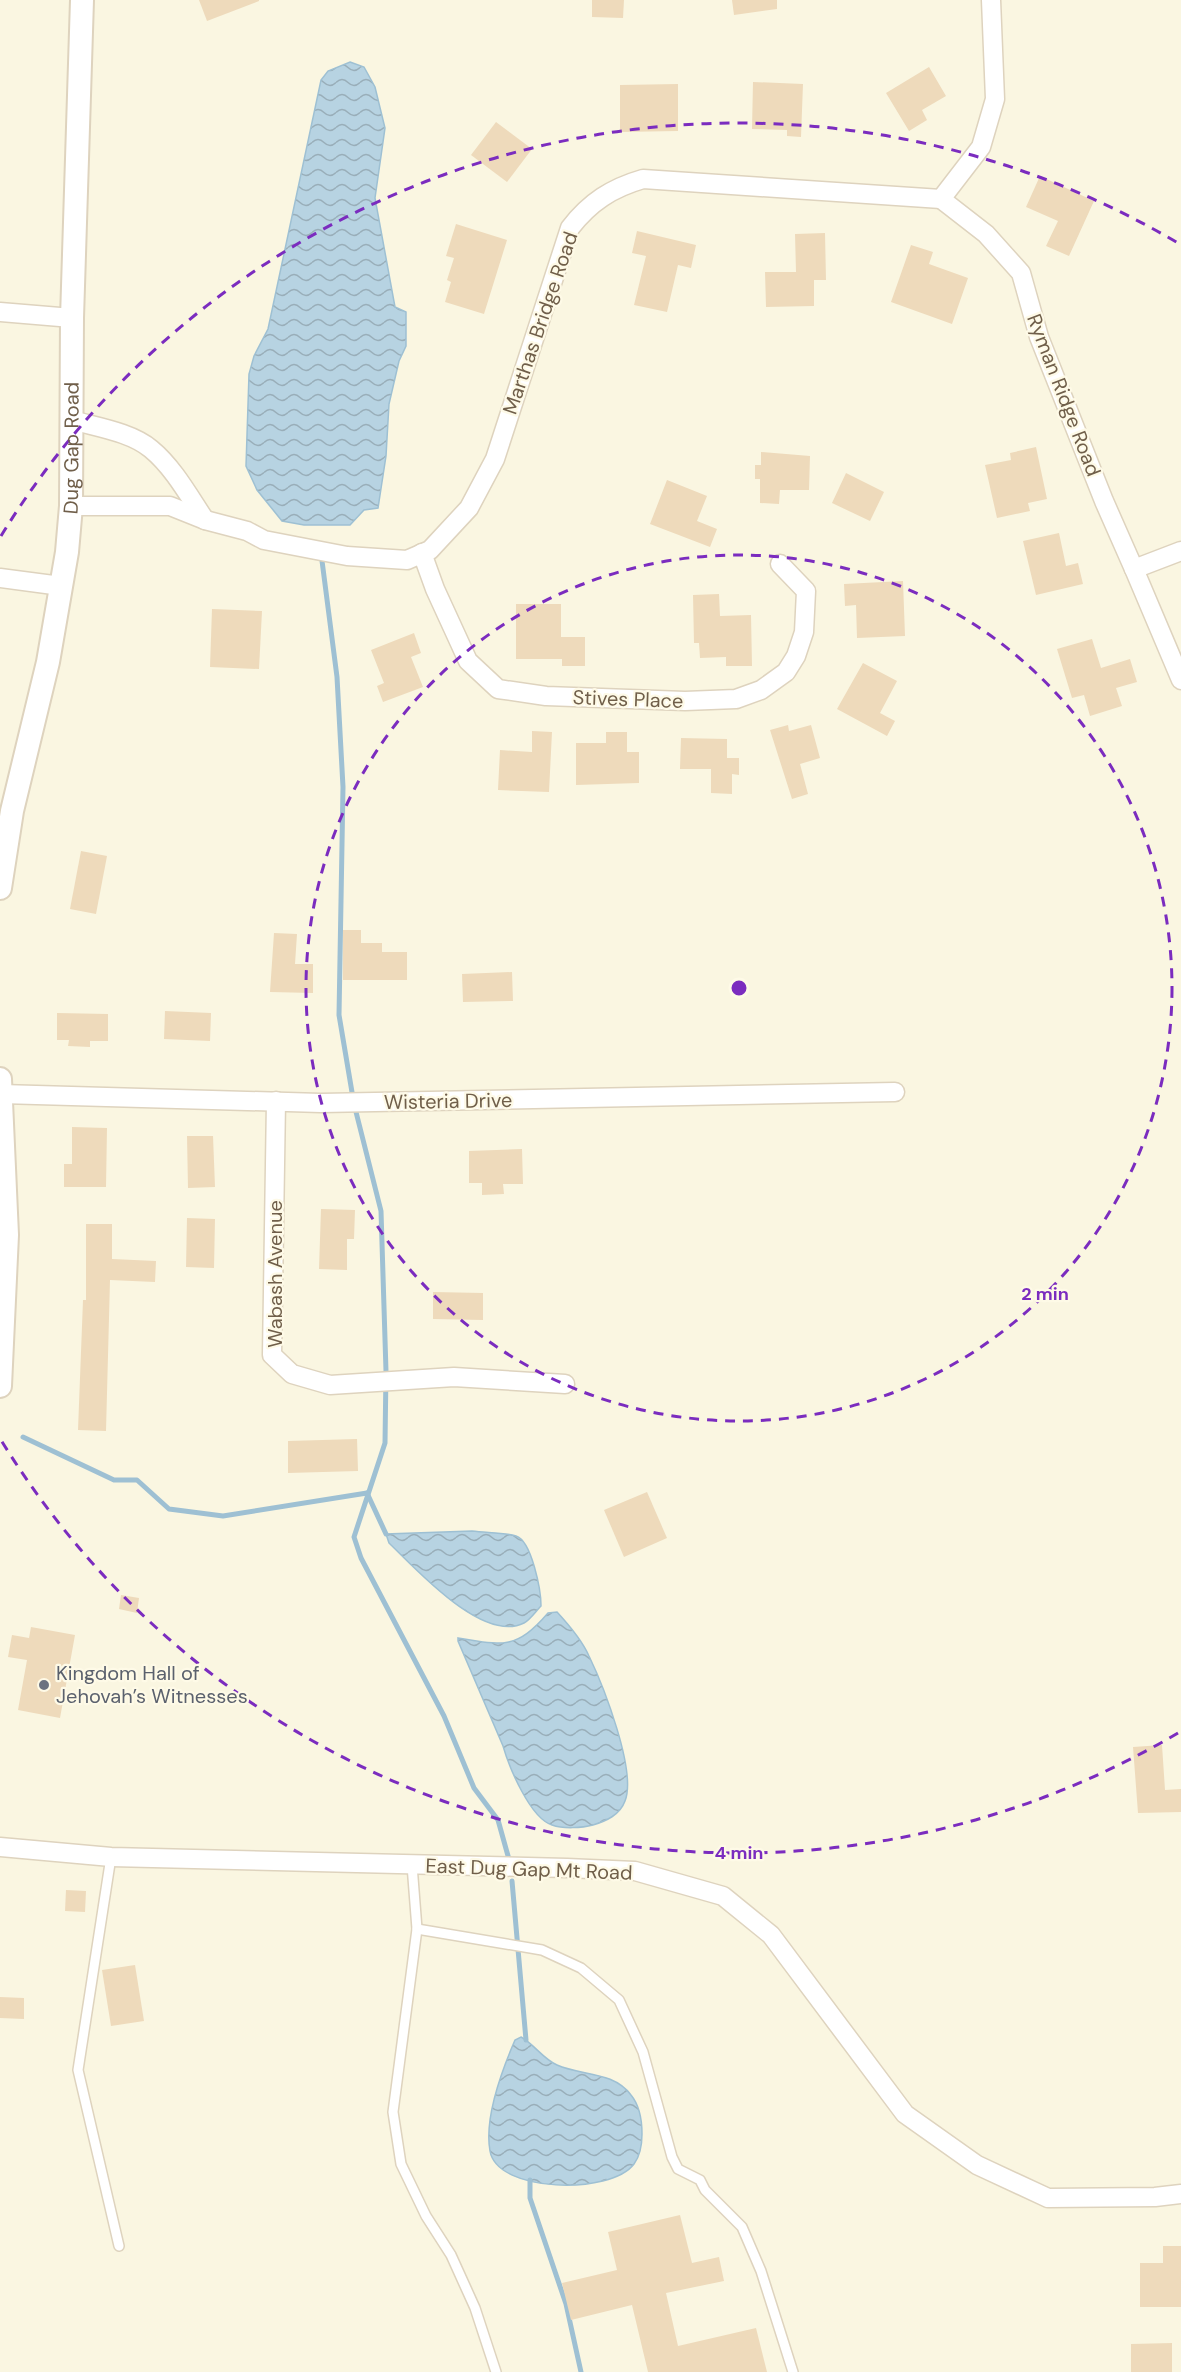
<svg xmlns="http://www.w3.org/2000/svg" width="1181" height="2372" viewBox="0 0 1181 2372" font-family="'DM Sans',sans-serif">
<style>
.water{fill:url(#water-waves);stroke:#9ec0d3;stroke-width:1.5}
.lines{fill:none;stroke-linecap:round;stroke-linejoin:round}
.stream{stroke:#9ec0d3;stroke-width:5}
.building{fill:#eedabb}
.service-casing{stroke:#ded3be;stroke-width:12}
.minor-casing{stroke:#ded3be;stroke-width:21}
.tertiary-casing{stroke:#ded3be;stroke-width:26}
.service{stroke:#fff;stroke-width:9}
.minor{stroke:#fff;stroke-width:18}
.tertiary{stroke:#fff;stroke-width:22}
.ring{fill:none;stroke:#7b2cbf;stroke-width:3;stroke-dasharray:10 8}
.worship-dot{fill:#6b7280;stroke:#fefae7;stroke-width:2}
.labels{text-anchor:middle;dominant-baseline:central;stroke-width:4.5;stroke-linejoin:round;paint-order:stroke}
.street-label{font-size:20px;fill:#705f4a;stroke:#fefae7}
.worship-label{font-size:20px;fill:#5b616d;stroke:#fefae7;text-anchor:start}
.centre{fill:#7b2cbf;stroke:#fefae7;stroke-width:3}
.ring-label{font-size:18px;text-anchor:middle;font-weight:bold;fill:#7b2cbf;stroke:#fefae7;stroke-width:4.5;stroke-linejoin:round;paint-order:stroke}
</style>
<defs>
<pattern id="water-waves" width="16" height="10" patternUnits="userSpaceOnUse" patternTransform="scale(1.5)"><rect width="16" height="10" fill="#b7d3e2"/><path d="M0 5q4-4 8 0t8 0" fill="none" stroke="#99aeb9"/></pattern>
</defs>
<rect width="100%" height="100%" fill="#faf6e1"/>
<g class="water">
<polygon points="350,62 364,67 375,87 385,128 375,198 395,307 406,312 406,346 399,361 389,404 386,456 378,508 364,510 350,525 304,525 282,521 257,490 246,466 249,374 254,356 268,329 321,80 328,71"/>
<path d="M472,1531C486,1533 503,1532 516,1536C532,1541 541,1591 541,1606C536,1611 530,1620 524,1623C483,1644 415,1568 389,1543L386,1534Z"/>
<path d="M557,1612C569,1625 582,1640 589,1656C603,1685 637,1771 625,1801C620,1815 606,1821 593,1825C582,1828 563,1829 552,1825C530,1818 509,1767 503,1746L458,1641V1638C503,1646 517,1649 548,1613Z"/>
<path d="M521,2037C534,2044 543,2059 557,2065C582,2076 613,2071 631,2095C640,2106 642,2121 642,2134C642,2144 640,2156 634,2164C611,2195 497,2193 490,2151C484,2118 502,2070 515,2040Z"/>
</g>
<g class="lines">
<g class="stream">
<polyline points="321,553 337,677 343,787 339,1015 354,1104 381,1211 386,1371 385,1443 354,1537 361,1558 444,1716 474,1788 498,1820 510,1863"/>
<polyline points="23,1437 114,1480 137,1480 169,1509 223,1516 367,1493"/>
<polyline points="367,1493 386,1534"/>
<polyline points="512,1881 526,2040"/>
<polyline points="530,2180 530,2198 566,2304 581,2372"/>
</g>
</g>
<g class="building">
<polygon points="199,0 259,0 259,1 207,21"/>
<polygon points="592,0 624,0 623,18 592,17"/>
<polygon points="732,0 777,0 777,9 734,15"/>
<polygon points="929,67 946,96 922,110 927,120 909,131 886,93"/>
<polygon points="753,82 803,84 801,137 787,136 787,130 752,129"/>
<polygon points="678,84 678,131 620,132 620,85"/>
<polygon points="496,122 532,149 507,182 471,155"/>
<polygon points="1040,176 1094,201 1069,256 1046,246 1058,221 1026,207"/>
<polygon points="456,224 507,240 484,314 445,302 451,282 447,280 454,258 446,256"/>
<polygon points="637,231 696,245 691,268 678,265 667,312 634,305 646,256 632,253"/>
<polygon points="825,233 826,280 814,280 814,306 766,307 765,272 796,272 795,234"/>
<polygon points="911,245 933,252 929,264 968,278 952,324 891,302"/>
<polygon points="1036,447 1047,499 1028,503 1030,511 997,518 985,465 1011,460 1010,453"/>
<polygon points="761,452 810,456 809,490 780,490 779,504 760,503 760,479 755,479 755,465 761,465"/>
<polygon points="846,473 884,492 870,521 832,503"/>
<polygon points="667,480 707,496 697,521 717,529 710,547 650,524"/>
<polygon points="1059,533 1066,566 1078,563 1083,584 1036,595 1023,541"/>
<polygon points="903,581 905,636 857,638 856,605 845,606 844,584"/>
<polygon points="719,594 720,616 751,615 752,666 726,666 726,657 700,658 699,643 694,643 693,595"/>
<polygon points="516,604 561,604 561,637 585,637 585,666 562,666 562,659 516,659"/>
<polygon points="212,609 262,611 259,669 210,667"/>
<polygon points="414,633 421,653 411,657 423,687 383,702 377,686 384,683 371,650"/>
<polygon points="1092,639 1101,668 1130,659 1137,682 1116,688 1122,706 1090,716 1084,695 1072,698 1057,649"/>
<polygon points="863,663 897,681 880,713 895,721 887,736 837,709"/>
<polygon points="788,725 789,731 811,725 820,758 800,764 808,794 792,799 770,730"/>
<polygon points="532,731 552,732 549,792 498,790 500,750 532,752"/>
<polygon points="606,732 627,732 627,752 639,752 639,783 576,785 576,743 606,743"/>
<polygon points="681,738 727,739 727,758 739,758 739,775 732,774 732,794 711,793 711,769 680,769"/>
<polygon points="81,851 107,856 96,914 70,909"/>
<polygon points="343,930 361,930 361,943 382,943 382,952 407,952 407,980 343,980"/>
<polygon points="274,933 297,934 295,964 313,964 313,993 270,992"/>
<polygon points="512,972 513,1001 463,1002 462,974"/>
<polygon points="165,1011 211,1013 210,1041 164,1039"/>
<polygon points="57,1013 108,1014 108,1041 90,1041 90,1047 68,1046 69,1040 57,1040"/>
<polygon points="72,1127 107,1128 106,1187 64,1187 64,1164 72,1164"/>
<polygon points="187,1136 213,1136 215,1187 188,1188"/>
<polygon points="522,1149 523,1184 503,1184 504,1194 482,1195 482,1183 469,1183 469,1151"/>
<polygon points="321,1209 355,1210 354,1239 347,1239 347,1270 319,1269"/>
<polygon points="187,1218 215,1219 214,1268 186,1267"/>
<polygon points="86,1224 112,1224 112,1259 156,1261 155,1282 110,1280 106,1431 78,1430 83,1300 86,1300"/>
<polygon points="433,1292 483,1293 483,1320 433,1319"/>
<polygon points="357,1439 358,1471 288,1473 288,1441"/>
<polygon points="647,1492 667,1538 624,1557 604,1510"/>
<polygon points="121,1595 139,1598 137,1613 119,1609"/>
<polygon points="31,1627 75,1635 60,1718 18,1710 27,1660 8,1657 12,1635 29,1638"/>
<polygon points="1162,1745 1165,1790 1181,1789 1181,1812 1138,1813 1133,1747"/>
<polygon points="66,1890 86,1891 85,1912 65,1911"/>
<polygon points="135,1965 144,2021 111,2026 102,1970"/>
<polygon points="0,1997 24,1998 24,2019 0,2018"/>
<polygon points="680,2215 692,2263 719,2257 724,2281 666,2293 678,2346 756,2328 767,2372 648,2372 632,2305 571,2320 562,2283 617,2270 608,2232"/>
<polygon points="1163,2246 1181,2246 1181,2307 1140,2307 1140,2263 1163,2263"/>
<polygon points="1172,2343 1172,2372 1131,2372 1131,2344"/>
</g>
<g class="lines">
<g class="service-casing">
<g id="service">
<polyline points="111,1857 78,2070 119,2246"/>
<polyline points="412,1865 417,1929 393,2112 401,2164 426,2216 451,2255 475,2308 496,2372"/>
<polyline points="417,1929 542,1950 581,1968 619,2000 643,2052 672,2157 678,2169 700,2180 705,2190 742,2227 761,2271 793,2372"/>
</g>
</g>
<g class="minor-casing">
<g id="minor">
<polyline points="941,199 986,234 1021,273 1039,337 1104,501 1134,569 1181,551"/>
<polyline points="0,312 72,318"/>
<path d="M72,420C96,427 131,432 151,449C173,467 189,496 205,520"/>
<path d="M71,506H170L205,520L247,531L264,540L347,556L407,560L430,550L469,508L495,459L570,228C590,202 612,188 643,179L941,199L981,147L995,99L991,0"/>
<polyline points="422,553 435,589 468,661 498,689 546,696 685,701 736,699 761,690 786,672 796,656 804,632 806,591 780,564"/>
<polyline points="1134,569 1181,680"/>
<polyline points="0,578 61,586"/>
<polyline points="1,1094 321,1103 895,1092"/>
<polyline points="276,1101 272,1355 292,1374 330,1385 454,1377 565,1384"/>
<polyline points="0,1847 111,1857 567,1868 635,1871 723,1896 771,1935 905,2114 977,2165 1048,2198 1155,2197 1181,2194"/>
</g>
</g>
<g class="tertiary-casing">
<g id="tertiary">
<path id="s1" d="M0,888L12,811L48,662L67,552L71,506L72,318L82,0"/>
<polyline points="0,1079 7,1235 0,1386"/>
</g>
</g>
<use href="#service" class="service"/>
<use href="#minor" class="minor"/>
<use href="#tertiary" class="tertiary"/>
</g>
<g class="ring">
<circle cx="739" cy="988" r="433"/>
<path d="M1178 1733A865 865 0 0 1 1 1440M1 536A865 865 0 0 1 1178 243"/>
</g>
<circle class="worship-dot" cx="44" cy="1685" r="6"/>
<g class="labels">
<g class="street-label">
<text transform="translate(540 323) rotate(-71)">Marthas Bridge Road</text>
<text transform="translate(1064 395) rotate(69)">Ryman Ridge Road</text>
<text stroke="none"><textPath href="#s1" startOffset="447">Dug Gap Road</textPath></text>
<text transform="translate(628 699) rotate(2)">Stives Place</text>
<text transform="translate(448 1101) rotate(-1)">Wisteria Drive</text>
<text transform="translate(275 1274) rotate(-90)">Wabash Avenue</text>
<text transform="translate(529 1869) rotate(2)">East Dug Gap Mt Road</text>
</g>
<g class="worship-label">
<text x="56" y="1673">Kingdom Hall of<tspan x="56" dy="23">Jehovah’s Witnesses</tspan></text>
</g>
</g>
<circle cx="739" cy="988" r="9" class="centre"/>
<g class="ring-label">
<text x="1045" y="1300">2 min</text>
<text x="739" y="1859">4 min</text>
</g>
</svg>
